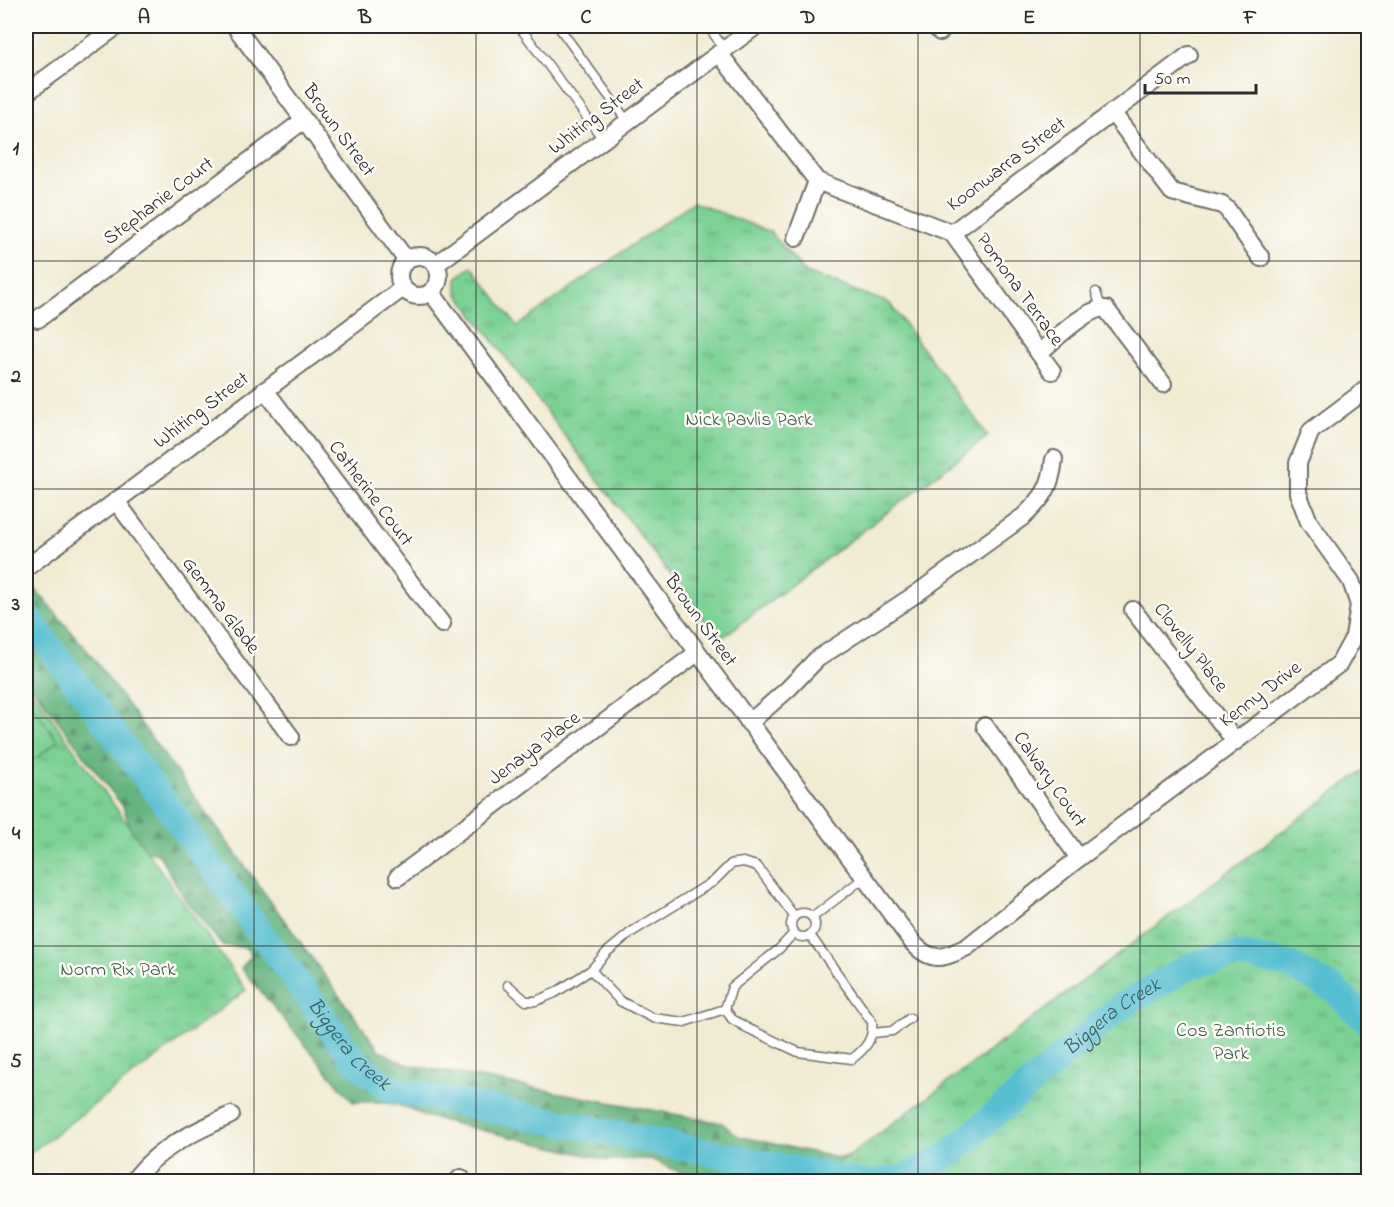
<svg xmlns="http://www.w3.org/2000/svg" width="1394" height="1207" viewBox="0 0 1394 1207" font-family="'Indie Flower',sans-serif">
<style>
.forest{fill:url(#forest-firs);stroke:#486f54;stroke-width:1.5}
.park{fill:url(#park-tufts);stroke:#547e60;stroke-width:1.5}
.pitch{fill:#7cd195;stroke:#547e60;stroke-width:1.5}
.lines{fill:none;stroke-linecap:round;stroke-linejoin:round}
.river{stroke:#54bed1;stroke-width:27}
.lane-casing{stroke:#706e66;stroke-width:11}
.street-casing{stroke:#706e66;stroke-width:20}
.lane{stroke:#fff;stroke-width:8}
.street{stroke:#fff;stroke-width:16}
.grid{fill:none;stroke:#2b2b2b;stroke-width:1.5;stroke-opacity:0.55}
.labels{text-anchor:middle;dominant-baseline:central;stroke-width:5;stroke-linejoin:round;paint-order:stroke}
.street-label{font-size:20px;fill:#2b2b2b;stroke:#fdfcf7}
.park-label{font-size:20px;fill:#435d4b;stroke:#fdfcf7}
.water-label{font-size:21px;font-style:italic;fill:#395e65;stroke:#fdfcf7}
.neatline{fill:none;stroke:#2b2b2b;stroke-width:2}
.grid-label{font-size:20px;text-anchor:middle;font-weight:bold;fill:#2b2b2b}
</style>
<defs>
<pattern id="forest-firs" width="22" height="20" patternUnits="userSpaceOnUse" patternTransform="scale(1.5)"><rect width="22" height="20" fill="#65b37e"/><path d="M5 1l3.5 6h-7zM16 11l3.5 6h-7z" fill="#539267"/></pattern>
<pattern id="park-tufts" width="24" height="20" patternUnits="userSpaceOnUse" patternTransform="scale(1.5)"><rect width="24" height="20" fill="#7cd195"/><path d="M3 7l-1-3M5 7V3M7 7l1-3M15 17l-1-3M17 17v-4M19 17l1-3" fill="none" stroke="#66aa7a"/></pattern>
</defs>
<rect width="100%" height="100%" fill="#fdfcf7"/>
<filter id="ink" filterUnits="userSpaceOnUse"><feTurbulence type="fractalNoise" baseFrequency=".0167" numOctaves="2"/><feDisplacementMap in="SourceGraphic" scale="12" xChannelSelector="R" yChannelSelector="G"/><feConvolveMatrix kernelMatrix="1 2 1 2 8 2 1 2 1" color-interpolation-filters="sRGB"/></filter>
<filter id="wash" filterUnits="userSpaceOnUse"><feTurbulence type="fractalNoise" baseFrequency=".008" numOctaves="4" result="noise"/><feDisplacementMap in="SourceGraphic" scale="24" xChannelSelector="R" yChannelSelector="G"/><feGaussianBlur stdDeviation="1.35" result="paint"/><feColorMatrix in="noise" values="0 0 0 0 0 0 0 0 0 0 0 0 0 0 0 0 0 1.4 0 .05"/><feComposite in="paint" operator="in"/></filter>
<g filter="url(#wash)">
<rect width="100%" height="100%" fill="#f1ebd3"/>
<g class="forest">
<path d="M36,590L91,655L379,1050L405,1064L722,1123L738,1136L838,1158L878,1153L948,1181L729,1182L681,1173L651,1159L607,1160L423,1116C402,1102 378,1101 353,1102L241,968L252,955L246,948L222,945L186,901L158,853L138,850L123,807L26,678V598Z"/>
<polygon points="535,1170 571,1172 573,1181 532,1181"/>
</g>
<g class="park">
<polygon points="693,202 770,232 806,273 889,303 988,436 719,640 457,293 457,278 472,266 517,326"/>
<polygon points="26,682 246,990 26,1156"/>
<polygon points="1368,767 1368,1181 816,1181"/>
</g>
<polygon class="pitch" points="26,697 58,741 32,761 26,753"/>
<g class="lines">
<g class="river">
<path id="s1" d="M26,615L356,1062L390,1089L859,1182"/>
<path id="s2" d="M877,1182L906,1177L946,1157L1117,1009L1191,965L1237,955L1287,964L1334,989L1368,1022"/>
</g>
</g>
</g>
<g filter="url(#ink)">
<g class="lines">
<g class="lane-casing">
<g id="lane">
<polyline points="519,26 603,139"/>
<polyline points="558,26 627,121"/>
<polyline points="705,26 711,30 724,49"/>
<polyline points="1096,292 1101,308"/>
<circle cx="803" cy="925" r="12"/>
<polyline points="813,917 865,877"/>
<path d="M793,934L779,949L732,987L725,1009L732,1019L747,1028L798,1052L852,1059C865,1049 874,1039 872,1022L810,935"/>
<polyline points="591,970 620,1001 653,1018 684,1022 725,1009"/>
<polyline points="508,985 526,1001 536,1001 555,993 591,970 607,952 630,933 714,881 731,864 743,862 757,866 794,916"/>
<polyline points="873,1033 892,1031 910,1018"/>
</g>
</g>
<g class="street-casing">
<g id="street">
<polyline points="235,26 407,261"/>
<polyline points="935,26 940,32"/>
<polyline points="719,53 817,181 952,233 1189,55"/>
<polyline points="26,93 117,26"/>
<polyline points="1112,112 1172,192 1222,205 1227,209 1261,258"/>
<polyline points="952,233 1052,371"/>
<polyline points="796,238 817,181"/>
<circle cx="419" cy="276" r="20"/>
<polyline points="435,265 756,26"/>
<path d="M431,292L913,943C932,964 944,958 967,947L1079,858L1339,664L1354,637L1359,605L1351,581L1309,522L1298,493V463L1311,431L1368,388"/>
<polyline points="38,319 304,120"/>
<path d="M1039,353C1052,342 1090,305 1106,309L1163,384"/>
<polyline points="265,390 442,624"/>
<polyline points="116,501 291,737"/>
<polyline points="26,568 403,288"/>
<polyline points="1133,610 1235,741"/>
<path d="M749,723L788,689L817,659L916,594L1024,516C1044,497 1051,487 1054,459"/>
<polyline points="985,726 1079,858"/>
<polyline points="398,877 697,653"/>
<path d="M133,1182C155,1149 196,1131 231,1115"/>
<polyline points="456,1182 461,1178"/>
</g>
</g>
<use href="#lane" class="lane"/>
<use href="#street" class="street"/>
</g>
</g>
<path class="grid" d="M254,26V1182M476,26V1182M697,26V1182M918,26V1182M1140,26V1182M26,261H1368M26,489H1368M26,718H1368M26,946H1368"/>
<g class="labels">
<g class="street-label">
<text transform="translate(597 117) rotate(-37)">Whiting Street</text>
<text transform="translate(338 131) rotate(54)">Brown Street</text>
<text transform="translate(1007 165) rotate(-37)">Koonwarra Street</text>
<text transform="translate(159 202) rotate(-37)">Stephanie Court</text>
<text transform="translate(1019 290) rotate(54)">Pomona Terrace</text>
<text transform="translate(202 411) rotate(-37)">Whiting Street</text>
<text transform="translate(370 494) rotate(53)">Catherine Court</text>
<text transform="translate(220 606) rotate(53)">Gemma Glade</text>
<text transform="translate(700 621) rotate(54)">Brown Street</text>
<text transform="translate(1190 648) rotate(52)">Clovelly Place</text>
<text transform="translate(1261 695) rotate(-37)">Kenny Drive</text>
<text transform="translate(535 749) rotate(-37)">Jenaya Place</text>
<text transform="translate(1049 780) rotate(55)">Calvary Court</text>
</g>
<g class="park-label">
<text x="749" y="420">Nick Pavlis Park</text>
<text x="118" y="970">Norm Rix Park</text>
<text x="1231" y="1031">Cos Zantiotis<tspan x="1231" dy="23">Park</tspan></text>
</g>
<g class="water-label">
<text stroke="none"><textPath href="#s2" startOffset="292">Biggera Creek</textPath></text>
<text stroke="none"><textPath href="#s1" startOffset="538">Biggera Creek</textPath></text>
</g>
</g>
<rect width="1394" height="1207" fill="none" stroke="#fdfcf7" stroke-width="66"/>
<path d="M1145 84v9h111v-9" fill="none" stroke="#2b2b2b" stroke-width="3"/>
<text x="1154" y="84" font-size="18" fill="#2b2b2b" stroke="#fdfcf7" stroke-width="4.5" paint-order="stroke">50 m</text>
<rect x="33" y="33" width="1328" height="1141" class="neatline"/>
<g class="grid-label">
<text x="144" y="23">A</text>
<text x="365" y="23">B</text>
<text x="586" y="23">C</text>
<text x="808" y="23">D</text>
<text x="1029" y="23">E</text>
<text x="1250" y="23">F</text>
<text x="16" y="154">1</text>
<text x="16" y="382">2</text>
<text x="16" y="610">3</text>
<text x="16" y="839">4</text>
<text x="16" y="1067">5</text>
</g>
</svg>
